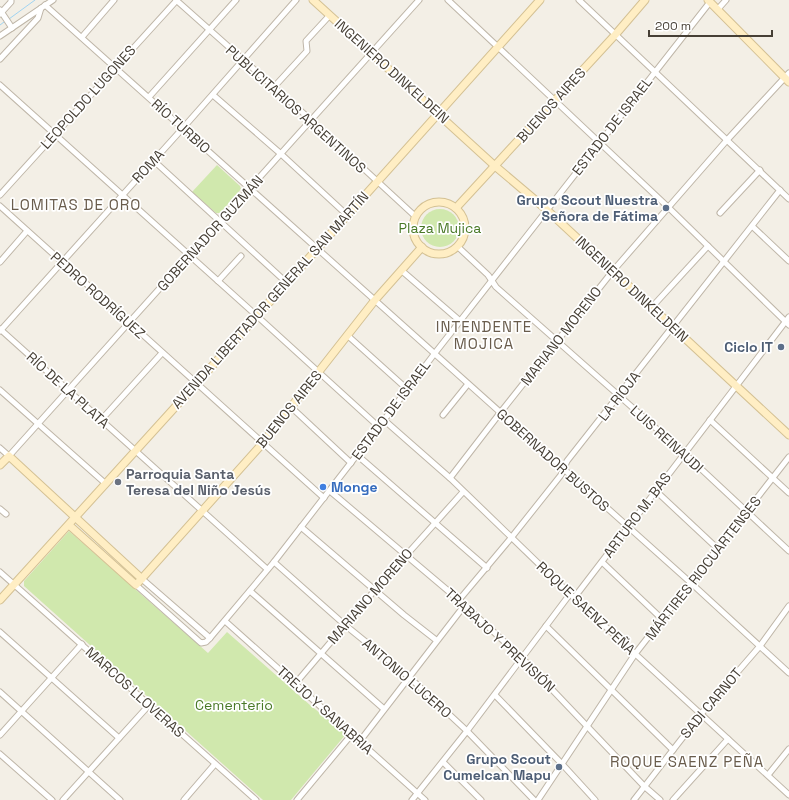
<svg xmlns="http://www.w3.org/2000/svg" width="789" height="800" viewBox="0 0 789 800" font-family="'Space Grotesk',sans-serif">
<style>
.green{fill:#d0e8ad}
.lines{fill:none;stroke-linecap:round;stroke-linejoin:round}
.stream{stroke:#a0d3f1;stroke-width:1}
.minor-casing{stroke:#bfb6a8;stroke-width:7}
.secondary-casing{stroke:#d4c194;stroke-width:9}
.minor{stroke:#fff;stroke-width:5}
.secondary{stroke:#ffeec4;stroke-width:7}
.service-dot{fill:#5c6f8a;stroke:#fff;stroke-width:1.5}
.worship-dot{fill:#6b7280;stroke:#fff;stroke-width:1.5}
.shop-dot{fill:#3f7fe0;stroke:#fff;stroke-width:1.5}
.labels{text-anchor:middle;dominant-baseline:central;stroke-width:3.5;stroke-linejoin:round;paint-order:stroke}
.street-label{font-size:14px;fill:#463f35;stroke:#fff}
.service-label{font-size:14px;font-weight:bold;fill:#4e5e75;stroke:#fff;text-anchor:end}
.park-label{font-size:14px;fill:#497927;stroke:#fff}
.worship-label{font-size:14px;font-weight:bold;fill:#5b616d;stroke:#fff;text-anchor:start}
.shop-label{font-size:14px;font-weight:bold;fill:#366cbe;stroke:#fff;text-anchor:start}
.neighbourhood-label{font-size:15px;letter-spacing:1px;fill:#695c4c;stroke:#fff}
</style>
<rect width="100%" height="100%" fill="#f3efe6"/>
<g class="green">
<polygon points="217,165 240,186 241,189 220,213 216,213 192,192"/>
<circle cx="440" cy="228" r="19"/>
<polygon points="69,531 208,653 227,632 310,705 346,734 291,800 263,800 24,586 24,581"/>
</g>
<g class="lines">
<g class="stream">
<polyline points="9,19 35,0"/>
<polyline points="0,25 4,22"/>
</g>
<g class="minor-casing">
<g id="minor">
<polyline points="176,0 311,120 416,217"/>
<polyline points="448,0 668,207 789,325"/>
<polyline points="579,0 789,199"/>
<polyline points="45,5 691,583 789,673"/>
<polyline points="718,9 726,0"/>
<polyline points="0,10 12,28"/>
<polyline points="0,14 11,2 11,0"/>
<polyline points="0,36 53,0"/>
<polyline points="82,37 114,0"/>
<polyline points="0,59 38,18 41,8"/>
<polyline points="0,85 257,316 379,427"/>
<polyline points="274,87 307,51 306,41 330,15"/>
<polyline points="213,95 281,154 347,215"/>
<polyline points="149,97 236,0"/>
<polyline points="153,160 286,282"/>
<polyline points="0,195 177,0"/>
<polyline points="0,206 324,498"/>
<polyline points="720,213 760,170"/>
<polyline points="753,227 789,261"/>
<polyline points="457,246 488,275 496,287 684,453 789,551"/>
<polyline points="0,262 27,231"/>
<polyline points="401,270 460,321"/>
<polyline points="218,281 241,256"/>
<polyline points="652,307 708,246"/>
<polyline points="0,329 267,569"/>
<polyline points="0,331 183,128 296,0"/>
<polyline points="347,335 407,389"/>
<polyline points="0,390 106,484"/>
<polyline points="291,407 351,463"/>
<polyline points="443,415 468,384"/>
<polyline points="101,420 162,353"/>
<polyline points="384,420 450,478 570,594 789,795"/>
<polyline points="710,420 789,493"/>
<polyline points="0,448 9,456 419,0"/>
<polyline points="357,455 487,568"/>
<polyline points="450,478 500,413 612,272 727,140 789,73"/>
<polyline points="330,491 459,600 522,658 644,786 660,800"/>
<polyline points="656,491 718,549"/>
<polyline points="0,509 6,514"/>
<polyline points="301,527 404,615 436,640"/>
<polyline points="274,562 345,625 409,677 467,731 534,800"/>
<polyline points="602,562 662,619"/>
<polyline points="0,572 256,800"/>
<polyline points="142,579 210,638"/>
<polyline points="136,585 201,643 206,642 210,638 274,562 384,420 435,353 710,2"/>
<polyline points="250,591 384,709"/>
<polyline points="574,598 789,317"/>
<polyline points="459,600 511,538 561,475 567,461 780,190"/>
<polyline points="225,621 425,800"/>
<polyline points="546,626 673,750"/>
<polyline points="0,632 119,738"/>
<polyline points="295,684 375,590 463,492"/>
<polyline points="0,692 120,800"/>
<polyline points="495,695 562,764 595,800"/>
<polyline points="0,735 82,644"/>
<polyline points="360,741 464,606"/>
<polyline points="0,754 52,800"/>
<polyline points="443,762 481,800"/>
<polyline points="768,775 789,749"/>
<polyline points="63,800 150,704"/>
<polyline points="184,800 215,764"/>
<polyline points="297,800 352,734"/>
<polyline points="412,800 467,731 570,594"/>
<polyline points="538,800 635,654 789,457"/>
<polyline points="634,800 701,714 760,646 789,606"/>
<polyline points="673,800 728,739"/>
</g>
</g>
<g class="secondary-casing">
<g id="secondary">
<polyline points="313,0 495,166 547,210 789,435"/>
<polyline points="708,0 789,82"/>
<circle cx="439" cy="228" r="26"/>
<polyline points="456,208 615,35 645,0"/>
<polyline points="0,465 9,456 142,579"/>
<polyline points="69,525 136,585 262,444 375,300 422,247"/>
<polyline points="0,600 197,383 540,0"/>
</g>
</g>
<use href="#minor" class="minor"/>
<use href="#secondary" class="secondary"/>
</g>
<g class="service-dot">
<circle cx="666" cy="208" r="4"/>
<circle cx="781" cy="347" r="4"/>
<circle cx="559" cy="767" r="4"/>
</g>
<circle class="worship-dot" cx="118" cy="482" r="4"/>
<circle class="shop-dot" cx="323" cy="487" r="4"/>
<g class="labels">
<g class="street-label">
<text transform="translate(392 71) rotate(42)">INGENIERO DINKELDEIN</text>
<text transform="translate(88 97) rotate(-48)">LEOPOLDO LUGONES</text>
<text transform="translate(551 105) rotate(-48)">BUENOS AIRES</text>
<text transform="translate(296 109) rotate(42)">PUBLICITARIOS ARGENTINOS</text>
<text transform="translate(181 126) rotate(42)">RÍO TURBIO</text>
<text transform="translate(612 126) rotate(-52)">ESTADO DE ISRAEL</text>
<text transform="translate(148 166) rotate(-47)">ROMA</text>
<text transform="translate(210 233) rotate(-48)">GOBERNADOR GUZMÁN</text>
<text transform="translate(632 289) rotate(43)">INGENIERO DINKELDEIN</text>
<text transform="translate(98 295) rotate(42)">PEDRO RODRÍGUEZ</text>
<text transform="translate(270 300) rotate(-48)">AVENIDA LIBERTADOR GENERAL SAN MARTÍN</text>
<text transform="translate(561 336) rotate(-52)">MARIANO MORENO</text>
<text transform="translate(68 390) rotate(42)">RÍO DE LA PLATA</text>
<text transform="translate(619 396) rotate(-52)">LA RIOJA</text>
<text transform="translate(289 409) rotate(-51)">BUENOS AIRES</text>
<text transform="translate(391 410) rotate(-53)">ESTADO DE ISRAEL</text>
<text transform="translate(667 439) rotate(42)">LUIS REINAUDI</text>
<text transform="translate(553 460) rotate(42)">GOBERNADOR BUSTOS</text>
<text transform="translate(637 515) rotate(-53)">ARTURO M. BAS</text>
<text transform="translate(703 568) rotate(-52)">MÁRTIRES RIOCUARTENSES</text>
<text transform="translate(370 596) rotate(-49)">MARIANO MORENO</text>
<text transform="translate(586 608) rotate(43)">ROQUE SAENZ PEÑA</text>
<text transform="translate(500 640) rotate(43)">TRABAJO Y PREVISIÓN</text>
<text transform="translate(407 678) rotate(41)">ANTONIO LUCERO</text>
<text transform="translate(135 692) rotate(42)">MARCOS LLOVERAS</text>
<text transform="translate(711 703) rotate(-50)">SADI CARNOT</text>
<text transform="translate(325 710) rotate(42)">TREJO Y SANABRIA</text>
</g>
<g class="service-label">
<text x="658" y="200">Grupo Scout Nuestra<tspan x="658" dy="16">Señora de Fátima</tspan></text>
<text x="773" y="347">Ciclo IT</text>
<text x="551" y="759">Grupo Scout<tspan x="551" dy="16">Cumelcan Mapu</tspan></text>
</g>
<g class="park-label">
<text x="440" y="228">Plaza Mujica</text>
<text x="234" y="705">Cementerio</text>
</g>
<g class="worship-label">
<text x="126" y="474">Parroquia Santa<tspan x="126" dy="16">Teresa del Niño Jesús</tspan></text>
</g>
<g class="shop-label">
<text x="331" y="487">Monge</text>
</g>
<g class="neighbourhood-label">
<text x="76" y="204">LOMITAS DE ORO</text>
<text x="484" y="326">INTENDENTE<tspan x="484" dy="17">MOJICA</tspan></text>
<text x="687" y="761">ROQUE SAENZ PEÑA</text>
</g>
</g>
<path d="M649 30v6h123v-6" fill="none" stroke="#463f35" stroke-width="2"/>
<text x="655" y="30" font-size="12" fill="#463f35" stroke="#ffffff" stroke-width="3" paint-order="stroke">200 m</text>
</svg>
